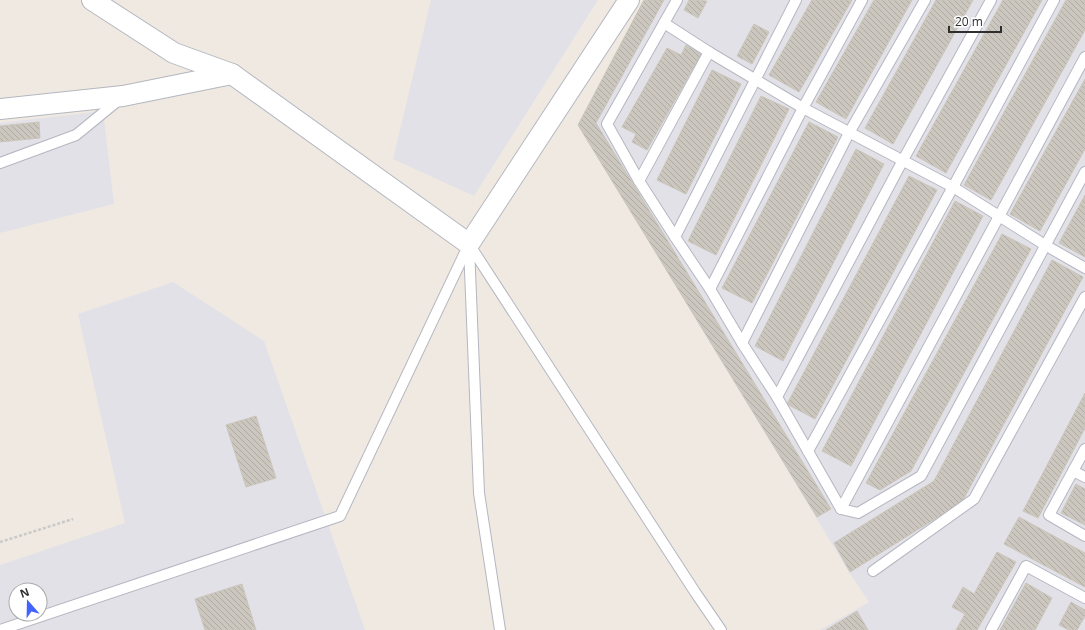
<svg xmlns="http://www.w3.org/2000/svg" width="1085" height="630" viewBox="0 0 1085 630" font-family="'Open Sans',sans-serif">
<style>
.industrial{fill:#e3e1e8;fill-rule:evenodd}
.building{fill:url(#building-back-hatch);stroke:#cbc5ba}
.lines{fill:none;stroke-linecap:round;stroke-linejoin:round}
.service-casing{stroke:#b4b7c1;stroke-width:12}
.minor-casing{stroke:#b4b7c1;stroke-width:22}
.path{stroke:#c9c9c9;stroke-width:2.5;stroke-dasharray:3 2;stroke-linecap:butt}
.service{stroke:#fff;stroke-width:10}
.minor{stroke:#fff;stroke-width:20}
</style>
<defs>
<pattern id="building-back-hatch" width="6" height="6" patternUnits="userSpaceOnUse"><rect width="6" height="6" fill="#cbc7bf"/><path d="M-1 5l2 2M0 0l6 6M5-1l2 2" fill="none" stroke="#afaba4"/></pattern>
</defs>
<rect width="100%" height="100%" fill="#efe9e1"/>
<g class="industrial">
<polygon points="431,0 598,0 474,196 393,159"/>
<polygon points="644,0 1085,0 1085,630 820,630 869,602 849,572 578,125"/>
<polygon points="103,111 114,204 0,233 0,123"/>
<path d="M173,282L264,341L365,630H0V565L125,523L78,314ZM16,590H40V614H16Z"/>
</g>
<g class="building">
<polygon points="644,0 664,0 596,123 831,509 817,517 578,125"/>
<polygon points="689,0 707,1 698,18 684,10"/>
<polygon points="812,0 852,0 799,92 769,75"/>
<polygon points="874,0 912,0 846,119 816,102"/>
<polygon points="936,0 973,0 893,144 865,128"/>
<polygon points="1003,0 1042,0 946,173 916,156"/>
<polygon points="1066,0 1085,0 1085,30 991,200 964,185"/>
<polygon points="754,24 769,32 752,64 737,56"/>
<polygon points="686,45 701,54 647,150 632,142 636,134 622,127 667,48 681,55"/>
<polygon points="712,70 741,84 686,194 657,180"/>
<polygon points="1085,79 1085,149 1040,231 1010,214"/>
<polygon points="761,96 789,109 716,255 688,241"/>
<polygon points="39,122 40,138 0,142 0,126"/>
<polygon points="809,122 838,137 752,303 722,288"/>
<polygon points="856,149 884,164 783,361 755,346"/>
<polygon points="909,176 937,190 815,419 787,404"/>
<polygon points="1085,195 1085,257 1059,243"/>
<polygon points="955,201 983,216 851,466 822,451"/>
<polygon points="1002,234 1031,249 911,471 880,490 866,483"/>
<polygon points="1052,260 1083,277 962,502 850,572 834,543 934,481"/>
<polygon points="1085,393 1085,428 1038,518 1023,511"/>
<polygon points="256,416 276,478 246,487 226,425"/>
<polygon points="1076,484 1085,489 1085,525 1061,513"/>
<polygon points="1019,517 1085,553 1085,587 1004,544"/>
<polygon points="997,552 1016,562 977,630 956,630 965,614 952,607 963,587 974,594"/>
<polygon points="1026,583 1052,598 1035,630 1000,630"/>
<polygon points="242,584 256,630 205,630 195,599"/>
<polygon points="1071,602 1085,610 1085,616 1077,630 1069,630 1059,625"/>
<polygon points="857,611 868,630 826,630"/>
</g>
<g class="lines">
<g class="service-casing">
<g id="service">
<polyline points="677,0 607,124 639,181 675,237 710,289 742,343 777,397 841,509 858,513 921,476 1085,172"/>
<polyline points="664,23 709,52 803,108 953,187 1045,245 1085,268"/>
<polyline points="0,163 76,135 120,99"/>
<polyline points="639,181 709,52"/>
<polyline points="675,237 796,0"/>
<polyline points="469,244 695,592 721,630"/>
<polyline points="469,246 479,493 500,630"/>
<polyline points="710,289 803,108 862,0"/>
<polyline points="742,343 849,133 925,0"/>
<polyline points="777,397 903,160 991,0"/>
<polyline points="1085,449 1049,515 1085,536"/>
<polyline points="808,451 953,187 1054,0"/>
<polyline points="1073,471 1085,477"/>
<polyline points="841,509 1085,57"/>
<polyline points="873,571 974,499 1085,297"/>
<polyline points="0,630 340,516 469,244"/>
<polyline points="991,630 1026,566 1085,598"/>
</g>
</g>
<g class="minor-casing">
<g id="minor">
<polyline points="92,0 174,53 232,74 469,244 629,0"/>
<polyline points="0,109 123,96 232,74"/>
</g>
</g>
<polyline class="path" points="0,542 73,519"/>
<use href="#service" class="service"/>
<use href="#minor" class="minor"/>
</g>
<g transform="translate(28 602) rotate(340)"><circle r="19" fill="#ffffff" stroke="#ababab"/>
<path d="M0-3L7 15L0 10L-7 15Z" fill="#4264fb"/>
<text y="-6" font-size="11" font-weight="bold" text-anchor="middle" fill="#2e2e2e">N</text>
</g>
<path d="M949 26v6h52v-6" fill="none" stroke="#2e2e2e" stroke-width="2"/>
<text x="955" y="26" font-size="12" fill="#2e2e2e" stroke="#ffffff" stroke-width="3" paint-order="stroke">20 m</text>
</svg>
